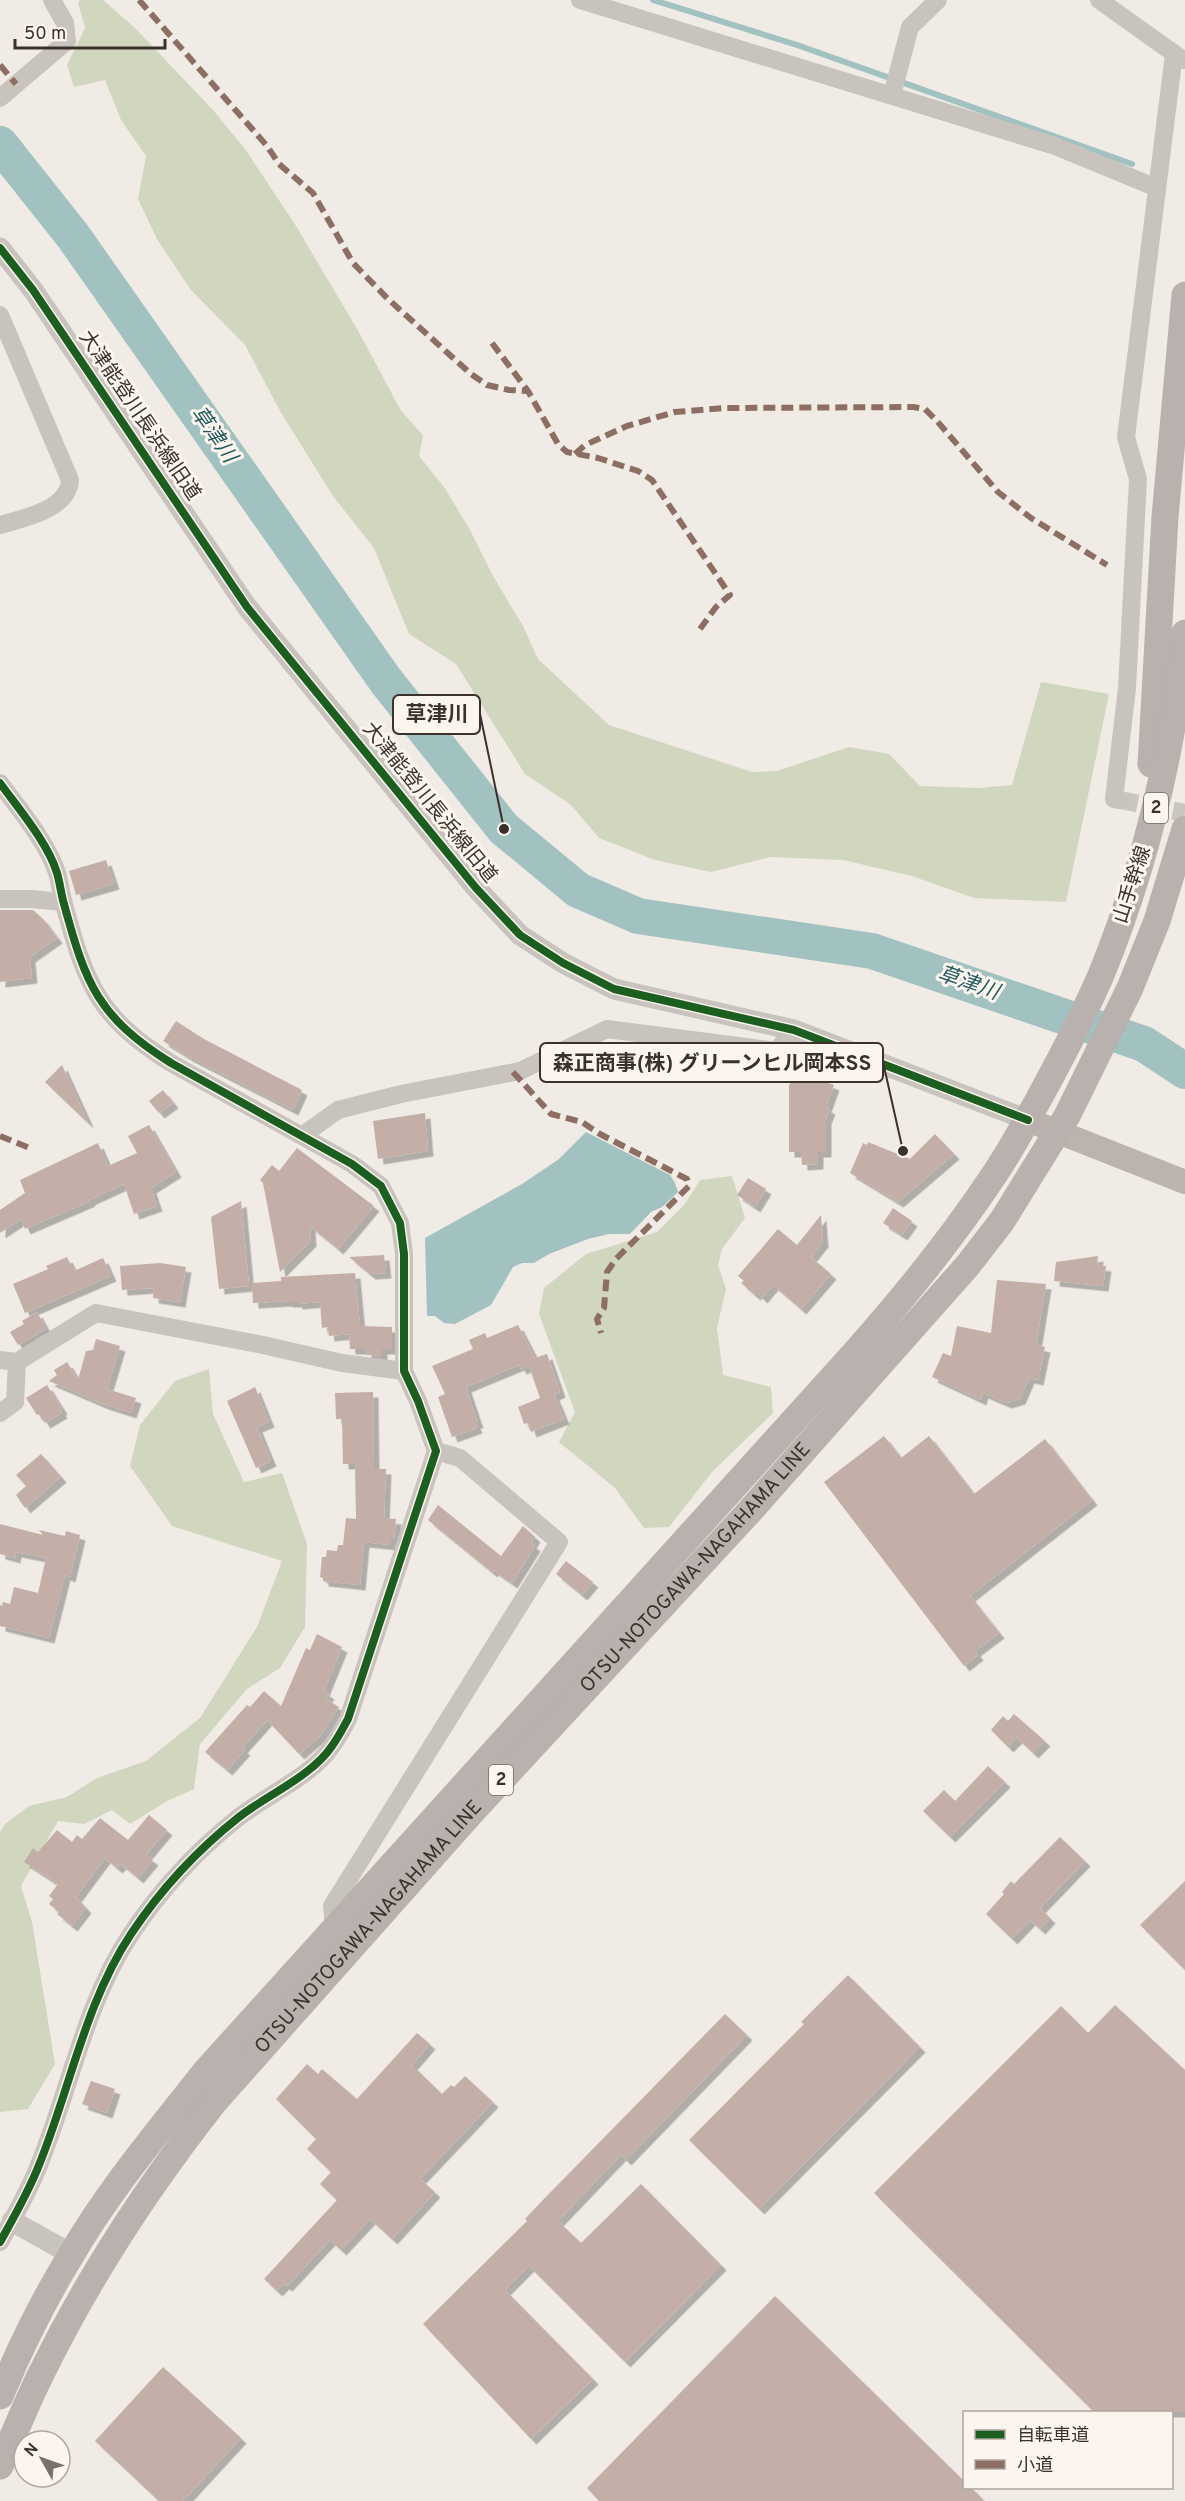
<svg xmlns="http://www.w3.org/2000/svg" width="1185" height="2501" viewBox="0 0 1185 2501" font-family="Overpass,'Noto Sans JP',sans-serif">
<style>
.green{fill:#d1d6bf}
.water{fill:#a1c2c1}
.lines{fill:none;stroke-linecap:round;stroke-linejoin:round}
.stream{stroke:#a1c2c1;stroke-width:6}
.river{stroke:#a1c2c1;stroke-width:36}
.building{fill:#c3afa7;filter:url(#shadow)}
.minor-tunnel{stroke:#ccc6c0;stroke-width:18;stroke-dasharray:18 9;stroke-linecap:butt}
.minor{stroke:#c9c3be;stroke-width:18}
.tertiary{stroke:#c9c3be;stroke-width:21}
.secondary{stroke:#bab3ae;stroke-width:24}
.primary{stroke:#b8b1ad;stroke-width:27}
.quiet{stroke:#8d6e63;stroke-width:6;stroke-dasharray:12 6;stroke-linecap:butt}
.cycleway-casing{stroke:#fbf5ee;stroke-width:11}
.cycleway{stroke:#1b5e20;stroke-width:8}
.labels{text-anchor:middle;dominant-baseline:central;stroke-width:6;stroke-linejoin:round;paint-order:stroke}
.shield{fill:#fbf5ee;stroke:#756b66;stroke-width:1.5}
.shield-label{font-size:18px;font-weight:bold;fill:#3b302b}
.street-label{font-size:20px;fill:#3b302b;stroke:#fbf5ee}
.water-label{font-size:21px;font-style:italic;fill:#1f5a5e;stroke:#fbf5ee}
.leader{fill:none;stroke:#3b302b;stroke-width:2}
.callout-dot{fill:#3b302b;stroke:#fbf5ee;stroke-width:2}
.callout{fill:#fbf5ee;stroke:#3b302b;stroke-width:2}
.callout-label{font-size:21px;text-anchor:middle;font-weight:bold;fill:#3b302b}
</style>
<defs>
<filter id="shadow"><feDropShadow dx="5.5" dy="5.5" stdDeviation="0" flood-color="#0004"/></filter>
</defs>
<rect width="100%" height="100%" fill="#f0ebe5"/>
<g class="green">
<polygon points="80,0 103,0 134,27 213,110 245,149 296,226 360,334 401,411 423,435 419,456 444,487 470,530 493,576 523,626 538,659 609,725 752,772 777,771 849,747 889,754 920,786 979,788 1012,785 1041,682 1109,694 1066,902 974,898 912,876 843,860 770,857 711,872 655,860 599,838 571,805 525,774 456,664 409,634 374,548 333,496 280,411 245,345 191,290 157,239 138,199 146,156 121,120 105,80 74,87 67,65 85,28 78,2"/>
<polygon points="732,1176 745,1218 722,1249 718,1265 726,1289 717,1328 723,1375 771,1387 773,1413 712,1472 669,1527 644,1528 615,1488 559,1442 575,1412 539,1314 544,1288 586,1254 657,1232 684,1205 700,1180"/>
<polygon points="209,1369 213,1414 244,1482 282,1473 307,1544 305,1627 280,1668 247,1689 200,1744 194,1789 167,1801 130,1824 112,1810 84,1824 58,1821 21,1886 32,1922 55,2064 28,2109 0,2112 0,1832 5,1824 29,1806 67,1797 97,1778 146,1761 200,1718 257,1627 282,1561 172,1526 130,1466 140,1425 175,1381"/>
</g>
<polygon class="water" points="586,1132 670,1175 675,1183 678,1192 662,1207 651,1212 630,1234 609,1234 588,1239 549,1254 534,1263 522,1263 513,1267 491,1305 455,1324 444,1323 435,1316 427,1316 425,1238 522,1184 559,1159"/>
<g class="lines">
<polyline class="stream" points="653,0 797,45 1132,164"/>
<polyline class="river" points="0,144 73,236 386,681 504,829 578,890 638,916 872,951 1144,1044 1185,1071"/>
</g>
<g class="building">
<polygon points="106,860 114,884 76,895 69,871"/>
<polygon points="0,910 33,910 43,919 57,938 30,957 32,978 0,982"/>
<polygon points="176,1021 204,1039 302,1090 293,1110 189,1057 163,1041"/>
<polygon points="62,1065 88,1122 87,1122 45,1082"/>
<polygon points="796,1071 834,1085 826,1107 830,1109 826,1119 826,1152 818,1152 818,1164 802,1165 801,1152 789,1152 789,1086"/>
<polygon points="163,1090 173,1103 159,1113 149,1101"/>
<polygon points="425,1113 428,1151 378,1159 373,1121"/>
<polygon points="149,1125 176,1172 151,1188 157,1206 134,1214 124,1184 89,1200 90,1201 25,1229 21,1219 0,1233 0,1210 25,1193 20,1180 98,1143 108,1166 137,1153 128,1136"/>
<polygon points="935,1134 954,1154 898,1202 850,1173 863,1143 867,1145 868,1142 910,1159"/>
<polygon points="297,1148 374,1206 338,1249 310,1226 311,1241 280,1272 263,1183 260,1180 272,1165 279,1171"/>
<polygon points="748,1178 766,1189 755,1207 737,1195"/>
<polygon points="241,1201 249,1286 219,1289 211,1217"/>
<polygon points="893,1208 912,1221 902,1235 883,1223"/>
<polygon points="821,1215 823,1242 811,1257 831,1274 801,1309 773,1285 762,1298 757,1293 755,1295 741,1283 744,1281 738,1276 778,1229 797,1245"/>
<polygon points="384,1255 386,1273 370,1274 349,1257"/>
<polygon points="1098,1256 1097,1265 1106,1266 1103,1286 1054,1281 1056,1262"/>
<polygon points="67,1257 74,1271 103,1258 111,1276 25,1313 13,1284 48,1269 46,1266"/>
<polygon points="160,1263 186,1267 180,1302 153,1298 154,1288 122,1290 120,1266"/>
<polygon points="355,1273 360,1326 392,1327 392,1349 382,1349 382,1356 366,1355 366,1349 350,1349 349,1334 329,1336 328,1327 322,1328 320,1302 297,1304 297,1302 287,1302 287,1301 253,1303 252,1283 281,1281 281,1277"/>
<polygon points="997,1280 1046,1284 1036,1345 1045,1347 1038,1380 1029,1378 1020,1399 1006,1403 983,1393 981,1400 932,1377 943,1353 951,1356 957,1326 991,1333"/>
<polygon points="37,1312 46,1329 18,1345 10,1332 24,1324 22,1321"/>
<polygon points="518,1325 535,1358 547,1354 560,1392 554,1395 564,1419 531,1432 528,1423 524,1424 518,1407 540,1398 529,1366 521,1369 519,1365 466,1387 478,1423 475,1423 477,1428 452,1437 438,1397 445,1394 432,1366 473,1349 469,1340 485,1333 487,1338"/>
<polygon points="96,1339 120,1346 107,1389 136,1398 131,1413 103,1404 49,1381 57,1375 54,1370 67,1362 78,1380 86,1351 93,1350"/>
<polygon points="47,1385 62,1409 60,1410 62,1413 45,1423 39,1414 37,1415 26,1398"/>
<polygon points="255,1387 269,1422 257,1427 271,1461 256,1468 227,1401"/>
<polygon points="373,1392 374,1469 386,1469 384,1518 396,1519 394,1539 391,1539 391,1545 364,1542 360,1585 323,1581 323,1578 320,1577 322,1557 326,1557 327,1550 337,1551 338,1545 343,1545 346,1518 356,1519 355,1464 343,1464 342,1419 336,1419 335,1393"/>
<polygon points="884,1436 901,1458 929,1436 974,1494 1045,1439 1092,1500 970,1596 999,1633 975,1651 978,1655 964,1666 824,1482"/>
<polygon points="41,1454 61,1477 25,1508 16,1495 26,1486 16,1475"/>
<polygon points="438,1505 501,1556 523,1526 535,1537 531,1543 535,1546 512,1583 493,1570 492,1572 428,1520"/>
<polygon points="0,1524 43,1535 39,1530 65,1536 66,1531 80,1535 70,1577 65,1575 49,1638 0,1626 0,1605 2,1606 3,1602 10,1604 14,1587 38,1593 46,1558 16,1552 15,1558 0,1554"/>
<polygon points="566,1561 593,1582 582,1595 556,1574"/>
<polygon points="317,1634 342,1647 324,1691 329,1694 326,1699 339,1707 320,1736 299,1754 267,1720 242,1748 245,1750 227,1770 205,1752 247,1705 250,1707 264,1691 281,1706 306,1648 310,1650"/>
<polygon points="1014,1714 1045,1741 1033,1753 1017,1738 1008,1747 991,1730 1003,1716 1008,1721"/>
<polygon points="988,1766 1005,1782 950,1837 923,1811 944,1790 955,1801"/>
<polygon points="149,1815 167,1830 146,1855 153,1860 138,1878 121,1864 117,1868 105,1858 76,1897 86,1908 72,1926 57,1914 59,1912 49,1904 53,1899 49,1896 58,1884 24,1862 33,1848 38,1852 57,1830 72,1842 77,1835 82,1839 100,1818 128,1840"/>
<polygon points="1060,1837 1085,1861 1040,1908 1050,1918 1040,1929 1030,1920 1012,1939 986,1914 1004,1894 1002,1892 1011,1881 1014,1884"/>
<polygon points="1185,1881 1185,1970 1140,1925"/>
<polygon points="848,1975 920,2047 759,2209 689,2140 804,2024 801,2022"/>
<polygon points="1115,2005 1185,2070 1185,2412 1094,2412 874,2193 1061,2006 1088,2033"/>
<polygon points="725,2014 747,2035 626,2160 621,2155 558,2221 581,2243 641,2184 721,2265 625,2362 529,2266 505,2290 593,2379 531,2439 423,2324 527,2221 525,2219 539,2204"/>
<polygon points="417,2033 430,2044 412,2065 442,2094 451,2085 454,2087 465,2076 493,2102 420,2179 435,2192 392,2239 370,2219 341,2250 330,2240 287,2286 284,2284 277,2291 264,2279 337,2200 320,2184 331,2172 307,2149 316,2139 276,2099 307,2064 318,2074 322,2069 357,2099"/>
<polygon points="91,2081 115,2089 107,2113 82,2104"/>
<polygon points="775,2296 964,2481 964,2487 971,2487 984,2501 599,2501 587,2488"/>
<polygon points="163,2367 241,2438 183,2501 159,2501 95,2441"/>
</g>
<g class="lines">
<polyline class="minor-tunnel" points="1120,800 1185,813"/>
<g class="minor">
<polyline points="580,0 1055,146 1157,188"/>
<polyline points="1099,0 1183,60"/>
<polyline points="892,95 910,27 938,0"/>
<polyline points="0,98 67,41 65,23 52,0"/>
<path d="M0,315L70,480C68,510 24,518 0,525"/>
<path d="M0,783C18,808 48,843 57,873C60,883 61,894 64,904C86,985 98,1017 171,1063L352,1164L381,1186L400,1223L404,1254V1371L418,1401L436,1451L348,1719C343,1728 338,1738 332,1746C312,1776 267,1795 239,1817C196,1851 161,1889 131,1934C85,2003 70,2089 39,2165C29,2191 14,2217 0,2242"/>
<polyline points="1120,800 1114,799 1127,688 1138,479 1126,437 1174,54"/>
<polyline points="0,899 32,899 63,902"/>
<polyline points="303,1135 338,1110 401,1094 520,1071 607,1029 776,1051 794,1030"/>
<polyline points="0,1360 17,1362 96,1313 263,1345 342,1363 404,1371"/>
<polyline points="0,1413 15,1402 17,1362"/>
<polyline points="334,1929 332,1906 559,1542 460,1458 436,1451"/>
</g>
<g class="tertiary">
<polyline points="0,248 33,290 247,607 476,888 520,935 563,963 614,989 794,1030 1028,1120"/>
<polyline points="12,2221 71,2254"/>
</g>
<polyline class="secondary" points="1028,1120 1185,1182"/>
<g class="primary">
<polyline points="1151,764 1165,517 1185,295"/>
<path d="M0,2396C20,2348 43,2301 70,2257C108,2191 158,2132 205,2072L852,1356C902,1300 950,1241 992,1178C1008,1155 1022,1129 1036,1104C1059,1062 1082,1019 1101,975C1146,865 1173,751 1185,633"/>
<path id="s1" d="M0,2466C14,2435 26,2404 41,2374C88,2278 149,2185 215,2101L469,1815L749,1512L968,1265L1002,1221L1067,1116L1130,988L1157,921L1185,829"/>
</g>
<g class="quiet">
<polyline points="139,0 267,146 279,164 313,193 353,263 388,299 471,374 487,385 509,390 528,391"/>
<polyline points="0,65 16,84"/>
<polyline points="492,343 528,391 558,444 567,452 598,458 638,471 652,480 730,595 716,607 700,629"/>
<polyline points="575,454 585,445 627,426 675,412 725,408 913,407 925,409 937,421 998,492 1031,518 1107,565"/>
<polyline points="513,1072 551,1114 582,1122 600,1134 687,1179 689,1186 616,1259 607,1272 604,1308 597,1319 601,1333"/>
<polyline points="0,1136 32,1149"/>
</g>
<g class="cycleway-casing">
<g id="cycleway">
<polyline points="0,248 33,290 247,607 476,888 520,935 563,963 614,989 794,1030 1028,1120"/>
<path d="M0,783C18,808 48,843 57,873C60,883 61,894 64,904C86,985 98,1017 171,1063L352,1164L381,1186L400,1223L404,1254V1371L418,1401L436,1451L348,1719C343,1728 338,1738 332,1746C312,1776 267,1795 239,1817C196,1851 161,1889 131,1934C85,2003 70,2089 39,2165C29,2191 14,2217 0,2242"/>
</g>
</g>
<use href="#cycleway" class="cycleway"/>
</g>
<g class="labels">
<g class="shield">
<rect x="1144" y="793" width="24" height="30" rx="4.5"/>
<rect x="489" y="1765" width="24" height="30" rx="4.5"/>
</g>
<g class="shield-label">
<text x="1156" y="808">2</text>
<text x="501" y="1780">2</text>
</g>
<g class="street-label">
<text transform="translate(139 416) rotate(56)">大津能登川長浜線旧道</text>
<text transform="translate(429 803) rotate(51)">大津能登川長浜線旧道</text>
<text transform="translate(1133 885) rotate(-72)">山手幹線</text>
<text stroke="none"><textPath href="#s1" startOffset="1143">OTSU-NOTOGAWA-NAGAHAMA LINE</textPath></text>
<text stroke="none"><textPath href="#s1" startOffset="657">OTSU-NOTOGAWA-NAGAHAMA LINE</textPath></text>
</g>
<g class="water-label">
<text transform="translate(213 435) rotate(55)">草津川</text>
<text transform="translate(968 984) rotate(19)">草津川</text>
</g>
</g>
<path class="leader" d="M504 829L480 714M903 1151L883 1062"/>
<g class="callout-dot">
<circle cx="504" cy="829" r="6"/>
<circle cx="903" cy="1151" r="6"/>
</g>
<g class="callout">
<rect x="393" y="695" width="87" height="39" rx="6"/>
<rect x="540" y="1043" width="343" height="39" rx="6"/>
</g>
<g class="callout-label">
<text x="437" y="721">草津川</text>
<text x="712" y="1070">森正商事(株) グリーンヒル岡本SS</text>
</g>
<rect x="963" y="2411" width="210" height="78" fill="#fbf5ee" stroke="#aea6a0" stroke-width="1.5"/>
<rect x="975" y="2430" width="30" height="9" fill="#1b5e20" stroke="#aea6a0" stroke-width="1.5"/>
<text x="1017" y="2441" font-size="18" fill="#3b302b">自転車道</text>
<rect x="975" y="2460" width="30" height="9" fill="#8d6e63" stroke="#aea6a0" stroke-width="1.5"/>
<text x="1017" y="2471" font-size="18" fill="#3b302b">小道</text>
<g transform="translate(42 2459) rotate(310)"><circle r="28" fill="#fbf5ee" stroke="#aea6a0" stroke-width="1.5"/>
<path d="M0-4.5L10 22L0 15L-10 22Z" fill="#7a716c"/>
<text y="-9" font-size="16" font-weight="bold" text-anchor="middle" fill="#3b302b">N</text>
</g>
<path d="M15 39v9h150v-9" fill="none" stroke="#3b302b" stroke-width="3"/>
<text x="24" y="39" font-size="18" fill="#3b302b" stroke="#fbf5ee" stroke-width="4.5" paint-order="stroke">50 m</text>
</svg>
